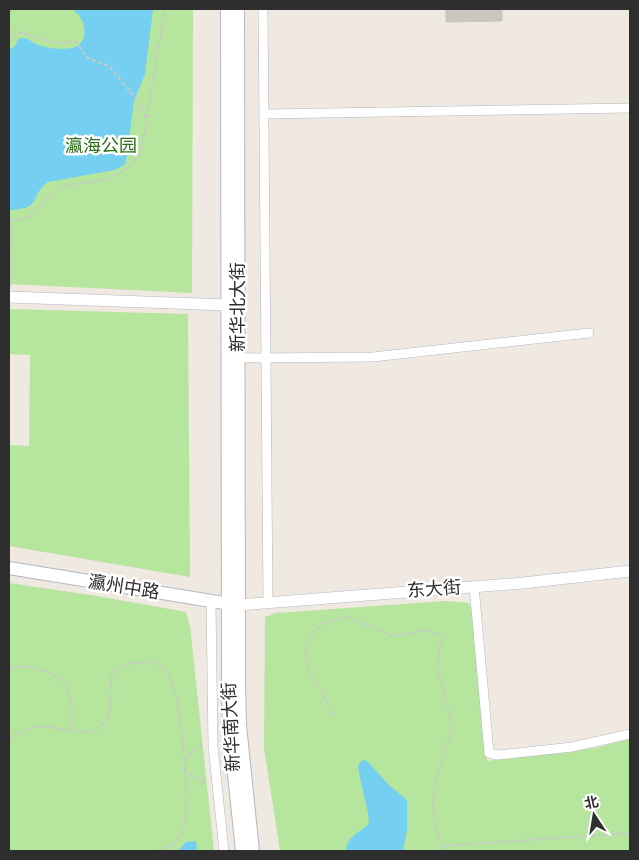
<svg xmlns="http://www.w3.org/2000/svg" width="639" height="860" viewBox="0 0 639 860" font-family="Jost,'Noto Sans SC',sans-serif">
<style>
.green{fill:#b6e59e}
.water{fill:#75cff0}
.building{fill:#cbc7bf;stroke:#cbc5ba}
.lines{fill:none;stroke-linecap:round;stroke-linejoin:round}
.minor-casing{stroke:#b4b7c1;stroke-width:10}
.tertiary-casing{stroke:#b4b7c1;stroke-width:12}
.secondary-casing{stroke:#b4b7c1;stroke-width:14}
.path{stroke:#c9c9c9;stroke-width:2;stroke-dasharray:4 2.5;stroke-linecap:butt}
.minor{stroke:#fff;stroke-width:9}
.tertiary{stroke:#fff;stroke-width:11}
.secondary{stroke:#fff;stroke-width:12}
.labels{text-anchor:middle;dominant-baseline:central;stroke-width:5;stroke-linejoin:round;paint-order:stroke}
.park-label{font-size:18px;fill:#2c6e1b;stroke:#fff}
.street-label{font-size:18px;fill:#2e2e2e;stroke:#fff}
</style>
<rect width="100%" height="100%" fill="#efe9e1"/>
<g class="green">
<polygon points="9,9 193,9 192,293 9,284"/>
<polygon points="9,309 188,314 190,577 9,546 9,445 29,446 30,355 9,354"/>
<polygon points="9,583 97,596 186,612 190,626 214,851 9,851"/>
<polygon points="445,601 469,603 474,615 487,761 596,748 630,739 630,851 280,851 264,748 265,617 276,613"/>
</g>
<g class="water">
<path d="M72,9H153L145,74L134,101L126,162L123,166L114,170L48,182C28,196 44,209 9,210V50L15,46L19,38C25,37 29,40 34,43C47,49 65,51 78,46C90,36 84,16 72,9Z"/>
<path d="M362,760L367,761L389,785L407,800V830L403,851H346C347,836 359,833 369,824L368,813L359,773L358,766Z"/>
<polygon points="196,841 197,851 178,851 186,842"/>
</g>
<polygon class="building" points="446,9 502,9 502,21 446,22"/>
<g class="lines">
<g class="minor-casing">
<g id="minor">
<polyline points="263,9 268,602"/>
<polyline points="264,114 630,108"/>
<polyline points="238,358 373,357 589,333"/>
<polyline points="474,586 489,753 498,755 572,747 630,734"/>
<polyline points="211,601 213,746 224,851"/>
</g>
</g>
<g class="tertiary-casing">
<g id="tertiary">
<polyline points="9,297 227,305"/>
<polyline points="238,605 523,583 630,571"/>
</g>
</g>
<g class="secondary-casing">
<g id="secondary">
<polyline points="227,9 228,685 229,726 242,851"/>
<polyline points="238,9 239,685 240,725 253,851"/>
<polyline points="9,568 236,605"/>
</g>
</g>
<g class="path">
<polyline points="9,39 15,31 44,40 57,43 75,41 88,58 109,66 138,101 146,120"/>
<path d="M9,220C45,221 39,196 61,188C80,181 101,184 120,173C127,169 134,163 138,155C145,138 147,117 150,99C155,69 160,39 165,9"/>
<polyline points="10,287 11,220"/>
<path d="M9,668C28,664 59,670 68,690C73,702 72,717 72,730"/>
<polyline points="334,716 307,665 306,654 306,646 310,636 325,622 348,617 393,636 429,630 441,636 438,669 450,716 450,733 436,781 432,808 443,851"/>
<path d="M9,738C17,734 25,729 34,727C59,723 99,748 109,712C113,700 110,686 112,673L128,664L155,661C162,667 169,672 172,681C181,706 192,806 183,830C179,841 168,847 157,851"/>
<polyline points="183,760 202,745"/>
<polyline points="184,771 206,783"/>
<polyline points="442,846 630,833"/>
</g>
<use href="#minor" class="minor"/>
<use href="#tertiary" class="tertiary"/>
<use href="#secondary" class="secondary"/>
</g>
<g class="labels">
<g class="park-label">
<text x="101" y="146">瀛海公园</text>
</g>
<g class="street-label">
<text transform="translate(238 307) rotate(-90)">新华北大街</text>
<text transform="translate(124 587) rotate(9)">瀛州中路</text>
<text transform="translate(434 589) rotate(-4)">东大街</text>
<text transform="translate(231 727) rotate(-93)">新华南大街</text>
</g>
</g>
<rect width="639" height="860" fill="none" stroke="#2e2e2e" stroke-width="20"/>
<g transform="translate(594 815) rotate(348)" stroke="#ffffff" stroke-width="4" paint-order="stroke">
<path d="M0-4L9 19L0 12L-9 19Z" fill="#2e2e2e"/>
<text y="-8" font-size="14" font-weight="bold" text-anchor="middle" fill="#2e2e2e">北</text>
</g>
</svg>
